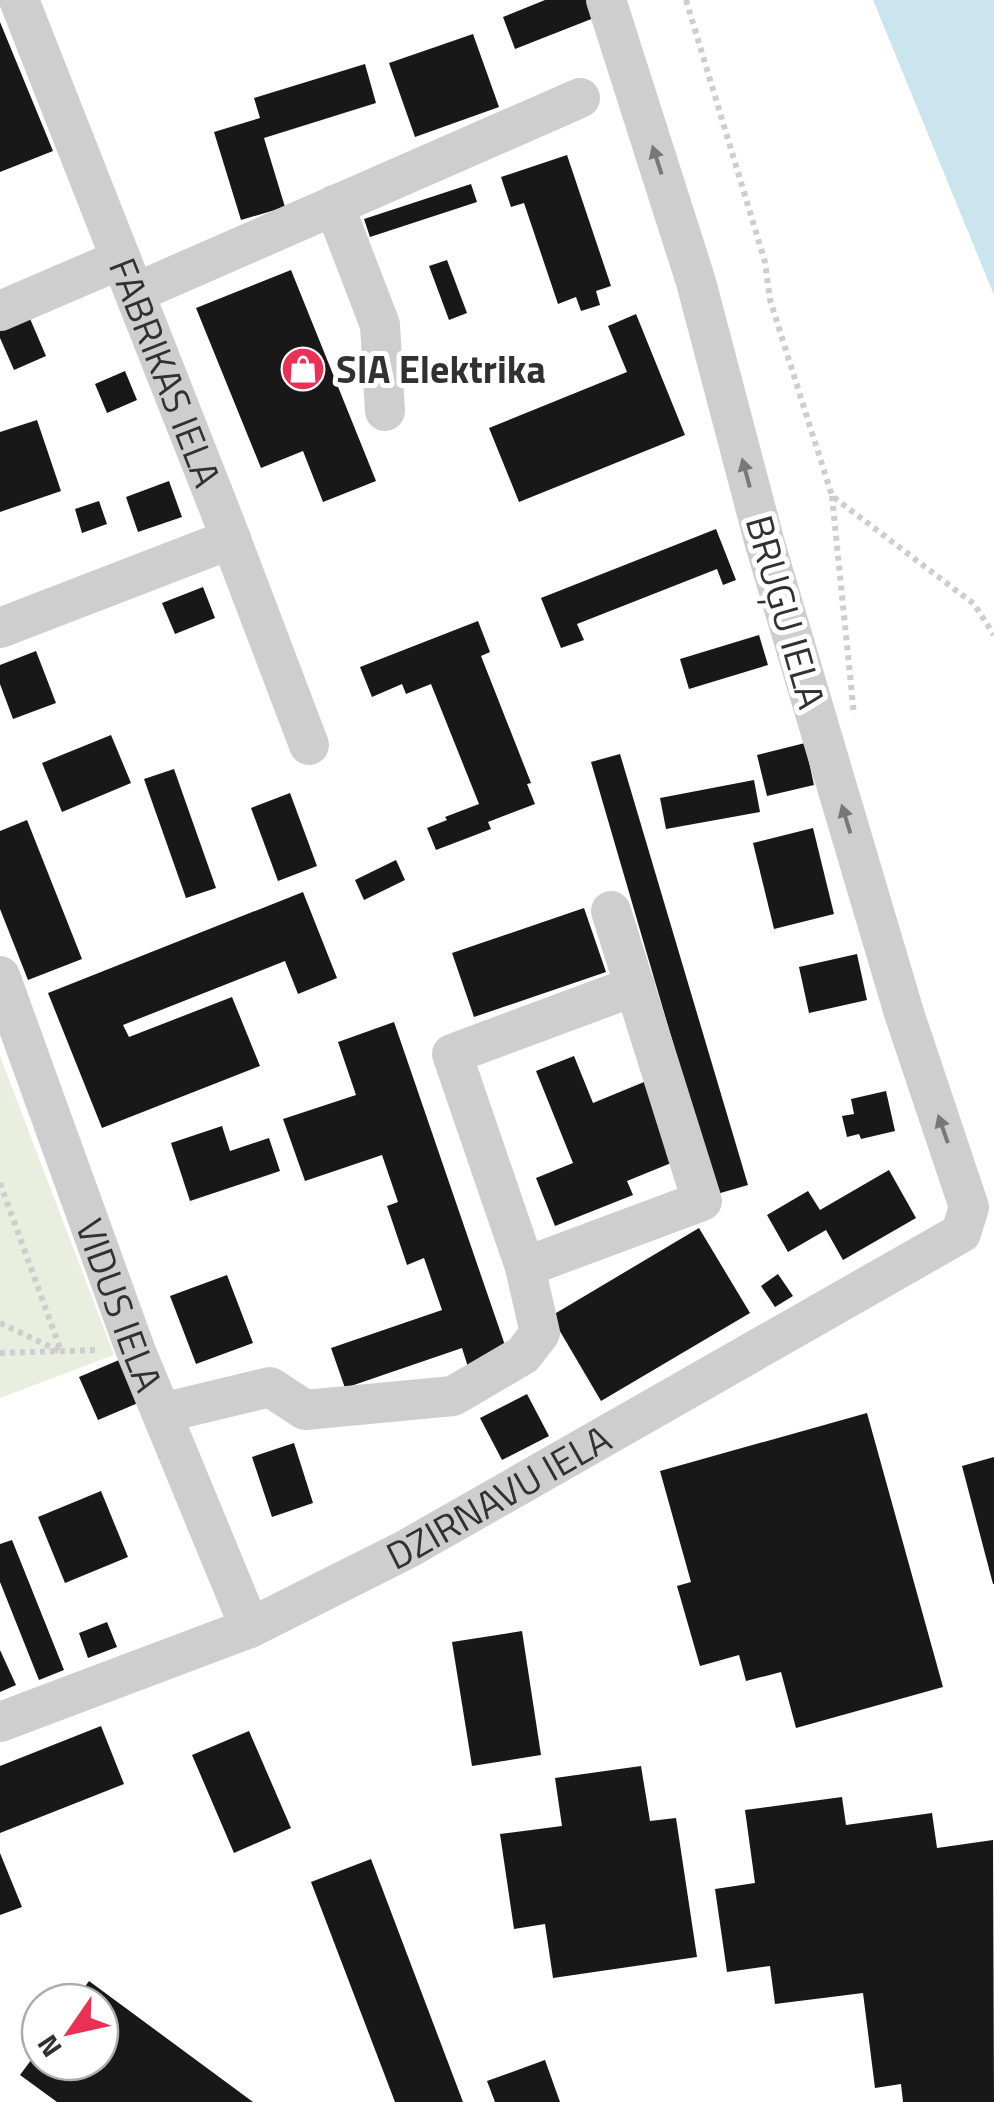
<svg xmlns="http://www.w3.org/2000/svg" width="994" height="2102" viewBox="0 0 994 2102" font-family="'Titillium Web',sans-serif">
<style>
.green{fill:#e9eedf}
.water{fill:#cbe5ee}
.building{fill:#181818}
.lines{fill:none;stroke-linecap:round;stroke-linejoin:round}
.path{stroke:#cecece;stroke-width:6;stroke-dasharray:5 5;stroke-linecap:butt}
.minor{stroke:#cecece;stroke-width:40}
.oneway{fill:#787878}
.labels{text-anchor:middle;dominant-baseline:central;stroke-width:10;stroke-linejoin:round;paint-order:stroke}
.poi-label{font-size:38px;font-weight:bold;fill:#313131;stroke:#fff;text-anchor:start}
.street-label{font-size:38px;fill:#313131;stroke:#fff}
</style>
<rect width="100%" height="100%" fill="#fff"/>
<polygon class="green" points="0,1056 114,1355 0,1398"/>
<polygon class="water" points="873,0 994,0 994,295"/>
<g class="building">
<polygon points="545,0 593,0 599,16 515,49 503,17"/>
<polygon points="0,22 53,151 0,172"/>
<polygon points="473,34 499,107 415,137 389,63"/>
<polygon points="365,64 376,103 264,138 285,207 241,220 214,132 260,118 254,98"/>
<polygon points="567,155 611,286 596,291 600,305 581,311 576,297 558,304 524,203 511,207 501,177"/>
<polygon points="471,184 477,202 370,237 364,219"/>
<polygon points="447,260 467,313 449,320 429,266"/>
<polygon points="291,270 376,481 323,502 303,451 261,468 196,308"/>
<polygon points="28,314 46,356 14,370 0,338 0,327"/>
<polygon points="636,314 685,435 519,502 489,428 627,372 608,326"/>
<polygon points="125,371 137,400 107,413 95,384"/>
<polygon points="37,420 61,491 0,512 0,432"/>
<polygon points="169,481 182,517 138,532 126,497"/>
<polygon points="99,501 107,524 82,533 75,509"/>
<polygon points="716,529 736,580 723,585 717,569 577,624 584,640 561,648 541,598"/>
<polygon points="203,587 215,618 175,634 162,603"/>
<polygon points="478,621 490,652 481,656 531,783 527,784 535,804 488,822 491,829 436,850 427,828 447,820 445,817 479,804 431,684 406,694 402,684 372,697 360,667"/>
<polygon points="759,635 768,665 689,689 680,659"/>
<polygon points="36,651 56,703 13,719 0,684 0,665"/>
<polygon points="111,735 131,783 62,812 42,763"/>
<polygon points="805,743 814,785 767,796 757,755"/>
<polygon points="620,754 748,1185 717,1194 591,762"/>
<polygon points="174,769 216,888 186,898 144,779"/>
<polygon points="754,780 760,812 666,829 660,798"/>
<polygon points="290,793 317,866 278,881 251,808"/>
<polygon points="27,820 82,959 28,980 0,909 0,831"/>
<polygon points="813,828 834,914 774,929 753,843"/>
<polygon points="396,860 405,880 364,900 355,880"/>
<polygon points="303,892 337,978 298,994 285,961 123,1025 129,1037 232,997 260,1066 102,1128 48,993"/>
<polygon points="584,908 606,972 474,1017 452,953"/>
<polygon points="857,954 867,1000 809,1013 799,967"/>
<polygon points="394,1022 508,1354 468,1367 462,1348 345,1388 331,1348 442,1310 424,1258 407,1265 387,1206 398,1202 382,1155 305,1181 283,1119 356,1095 338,1042"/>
<polygon points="574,1056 593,1103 644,1082 676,1161 627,1181 633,1195 555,1226 536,1178 573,1163 536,1071"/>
<polygon points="886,1091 895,1131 861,1139 859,1134 847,1137 842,1116 854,1114 851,1099"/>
<polygon points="222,1126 230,1151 269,1138 280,1171 190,1201 171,1143"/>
<polygon points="889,1170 916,1218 843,1260 826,1230 788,1252 767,1215 808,1191 820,1210"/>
<polygon points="699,1228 750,1313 601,1401 551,1316"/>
<polygon points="778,1274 793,1296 775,1307 761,1286"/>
<polygon points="227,1275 253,1343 196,1364 170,1296"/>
<polygon points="119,1360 138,1403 98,1420 79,1377"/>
<polygon points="527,1394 549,1436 502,1460 480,1418"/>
<polygon points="867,1413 943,1687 796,1728 781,1672 746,1681 739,1655 700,1666 677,1586 691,1582 660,1471"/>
<polygon points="294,1443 313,1503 272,1517 252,1457"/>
<polygon points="994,1457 994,1584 993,1584 962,1466"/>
<polygon points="101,1491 128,1557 65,1583 38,1517"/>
<polygon points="12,1540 64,1670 39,1680 0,1582 0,1544"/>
<polygon points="107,1622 117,1647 88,1658 79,1633"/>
<polygon points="522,1631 541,1755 472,1766 452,1642"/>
<polygon points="0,1650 16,1685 0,1692"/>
<polygon points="101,1726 124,1784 0,1833 0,1766"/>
<polygon points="249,1731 291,1828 234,1853 192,1755"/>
<polygon points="641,1766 650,1821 676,1818 697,1957 553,1978 545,1924 514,1929 500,1834 562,1826 555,1778"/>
<polygon points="842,1797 846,1825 932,1813 937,1848 993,1840 994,2102 903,2102 901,2084 875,2088 863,1993 775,2004 770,1966 727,1972 715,1889 755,1883 745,1810"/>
<polygon points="0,1853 22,1907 0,1915"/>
<polygon points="371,1859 463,2102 395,2102 311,1882"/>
<polygon points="89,1981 253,2102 57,2102 20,2075 40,2048 40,2062 100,2062 100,2002 74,2002"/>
<polygon points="545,2060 560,2102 495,2102 487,2081"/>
</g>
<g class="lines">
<g class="path">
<polyline points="686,0 765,262 770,300 832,496 974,604 994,635"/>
<polyline points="832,496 854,715"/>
<polyline points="0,1183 61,1351"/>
<polyline points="0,1323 59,1351"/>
<polyline points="0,1353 99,1350"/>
</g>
<g class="minor">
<path id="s1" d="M19,0L219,508L309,745"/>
<polyline points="334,205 380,325 385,411"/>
<polyline points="135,293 580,98"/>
<polyline points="0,311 121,259"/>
<polyline points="0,628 231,539"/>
<path id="s2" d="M0,976L135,1349L250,1628"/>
<polyline points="525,1267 452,1054 635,986"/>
<polyline points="162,1413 270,1387 305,1410 453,1396 523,1355 540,1333 525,1267 702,1201 611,911"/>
<path id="s3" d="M0,1722L250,1628L407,1549L961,1233L969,1207L904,1013L765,544L696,282L606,0"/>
</g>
</g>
<defs><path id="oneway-solid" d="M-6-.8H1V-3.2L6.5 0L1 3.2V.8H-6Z" transform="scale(2.5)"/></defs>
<g class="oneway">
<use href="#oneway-solid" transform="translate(657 160) rotate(-108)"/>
<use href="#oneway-solid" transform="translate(746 473) rotate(-105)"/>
<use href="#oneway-solid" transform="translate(846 819) rotate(-107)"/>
<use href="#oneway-solid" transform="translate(943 1129) rotate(-109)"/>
</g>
<defs>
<g id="shop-disc" transform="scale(2.25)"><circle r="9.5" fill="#eb3055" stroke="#fff"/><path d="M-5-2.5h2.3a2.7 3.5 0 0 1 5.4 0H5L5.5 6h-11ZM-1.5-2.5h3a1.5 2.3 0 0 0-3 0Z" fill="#fff"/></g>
</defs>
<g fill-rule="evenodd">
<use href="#shop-disc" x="303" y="369"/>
</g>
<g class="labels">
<g class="poi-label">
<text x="336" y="369">SIA Elektrika</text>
</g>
<g class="street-label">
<text stroke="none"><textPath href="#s1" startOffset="400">FABRIKAS IELA</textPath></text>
<text transform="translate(786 612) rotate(74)">BRUĢU IELA</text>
<text stroke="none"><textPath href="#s2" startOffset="350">VIDUS IELA</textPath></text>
<text stroke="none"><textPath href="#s3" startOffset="548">DZIRNAVU IELA</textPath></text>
</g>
</g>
<g transform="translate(70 2032) rotate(236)"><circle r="48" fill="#ffffff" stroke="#adadad" stroke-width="2.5"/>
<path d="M0-8L18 38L0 25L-18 38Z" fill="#eb3055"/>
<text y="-15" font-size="28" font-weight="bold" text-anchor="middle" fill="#313131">N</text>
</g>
</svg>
